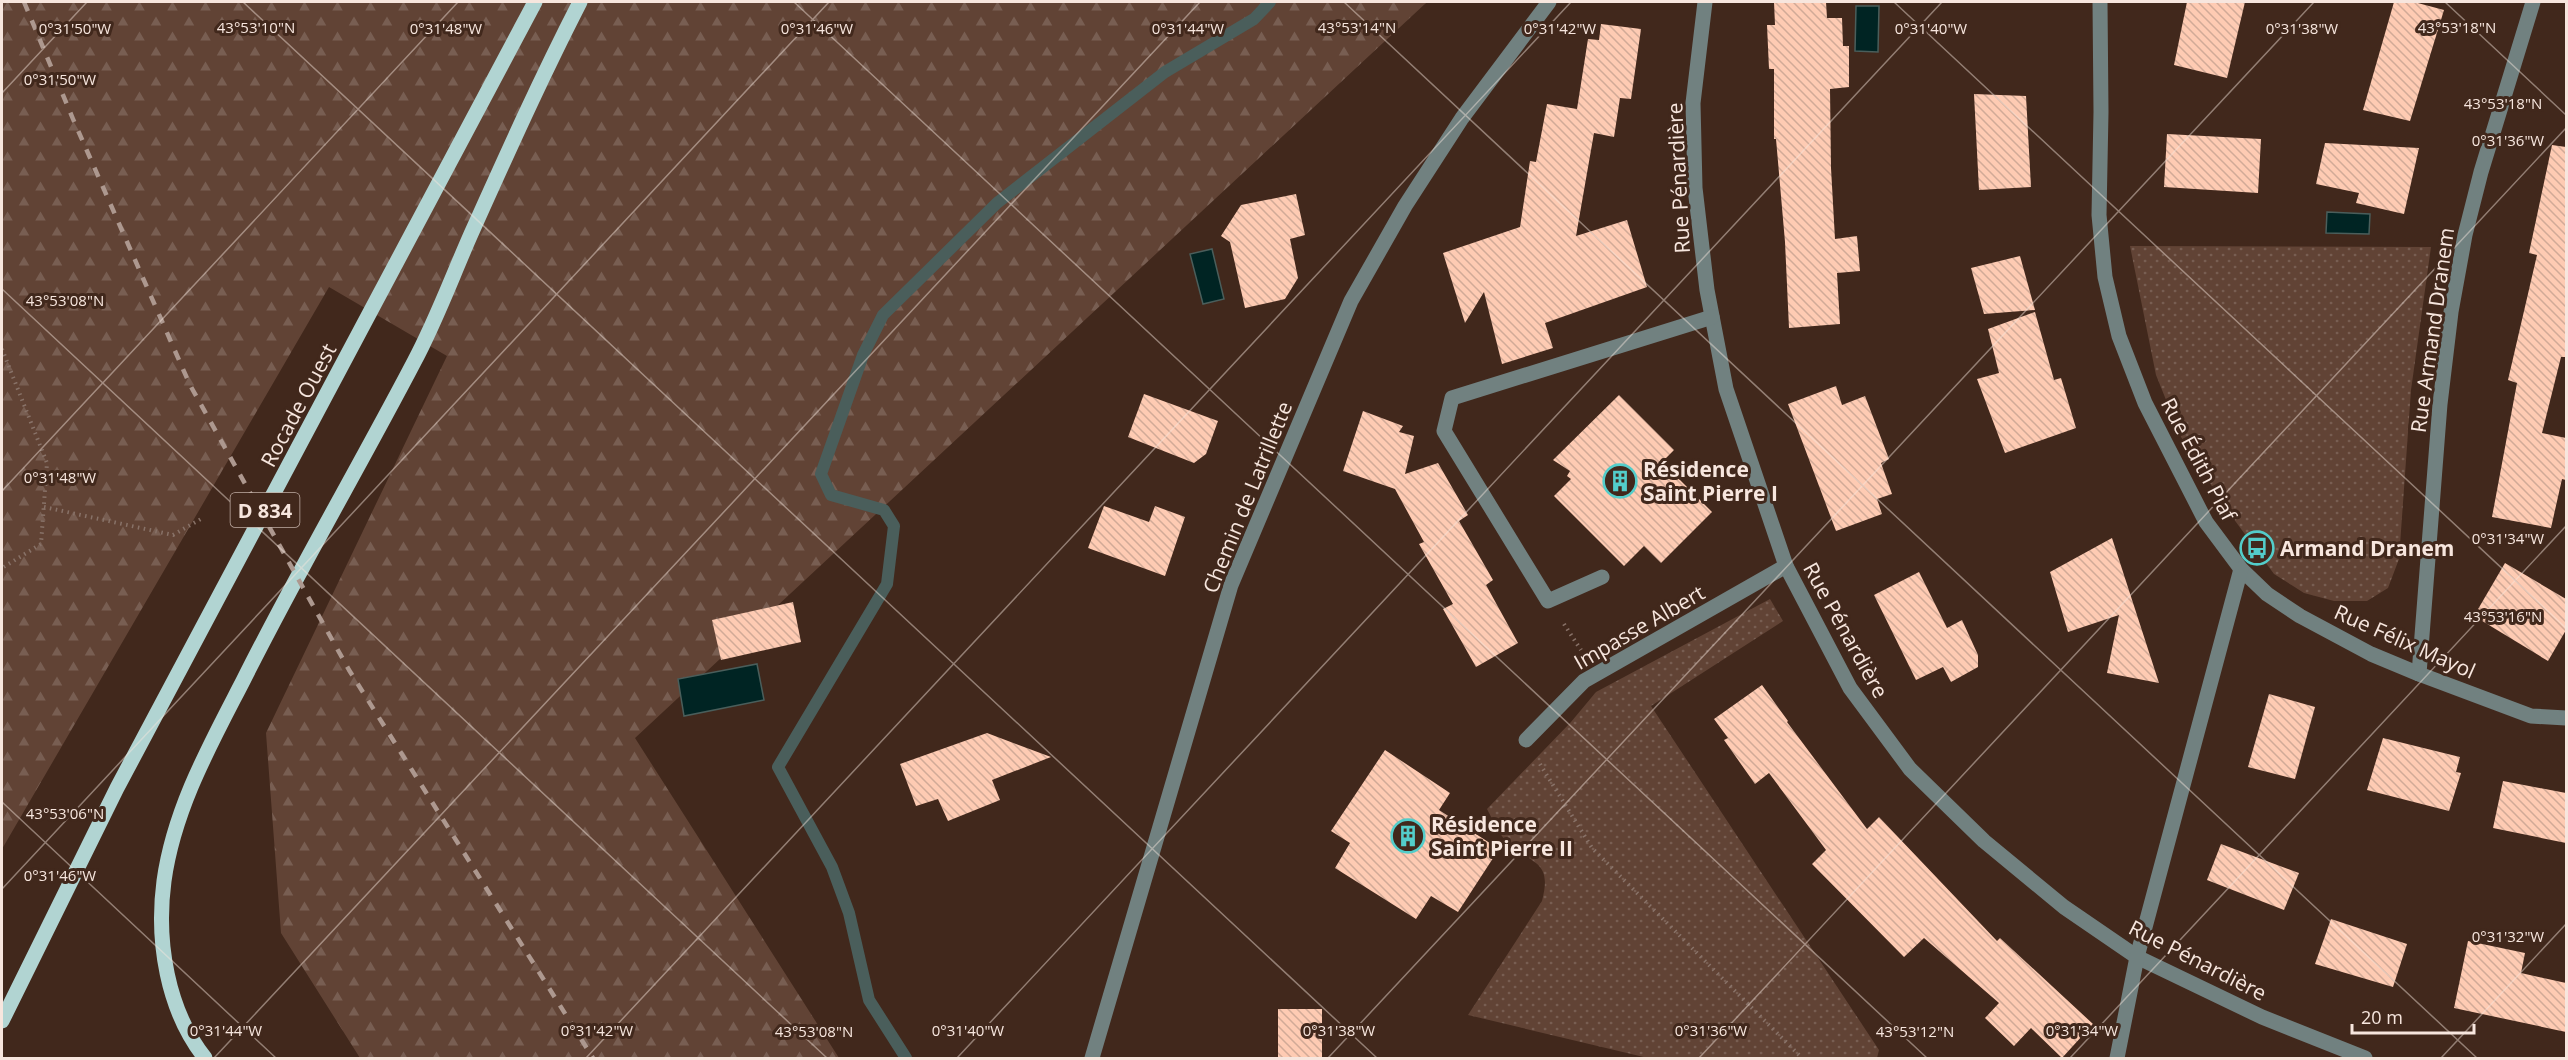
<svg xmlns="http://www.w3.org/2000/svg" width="2568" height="1060" viewBox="0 0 2568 1060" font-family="'Open Sans',sans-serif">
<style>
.grass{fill:url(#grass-dots)}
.forest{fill:url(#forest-firs)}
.water{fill:#002423;stroke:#4a5e5b;stroke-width:1.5}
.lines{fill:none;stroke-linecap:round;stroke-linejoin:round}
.stream{stroke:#4a5e5b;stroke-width:12}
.building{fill:url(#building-back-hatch)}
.path{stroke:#887268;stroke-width:4;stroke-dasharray:1.5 4.5;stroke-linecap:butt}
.minor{stroke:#718180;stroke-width:15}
.major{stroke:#b1d4d2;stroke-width:15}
.rail{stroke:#ad988f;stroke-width:4.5;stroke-dasharray:10 10;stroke-linecap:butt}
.ticks{fill:none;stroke:#f7e6de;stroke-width:1.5;stroke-opacity:0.45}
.labels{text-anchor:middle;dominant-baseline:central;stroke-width:6;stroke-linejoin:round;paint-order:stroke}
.shield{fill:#41281c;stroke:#c0ada4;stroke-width:1.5}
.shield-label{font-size:20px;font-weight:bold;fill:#f7e6de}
.street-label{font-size:21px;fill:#f7e6de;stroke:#41281c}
.poi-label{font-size:21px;font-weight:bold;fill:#f7e6de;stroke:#41281c;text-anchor:start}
.ticks-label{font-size:15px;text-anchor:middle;fill:#f7e6de;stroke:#41281c;stroke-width:6;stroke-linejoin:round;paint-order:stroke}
</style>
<defs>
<pattern id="grass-dots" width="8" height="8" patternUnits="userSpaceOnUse" patternTransform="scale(1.5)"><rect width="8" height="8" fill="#614335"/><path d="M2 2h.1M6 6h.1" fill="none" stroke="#785e52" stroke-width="1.8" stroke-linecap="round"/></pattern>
<pattern id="forest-firs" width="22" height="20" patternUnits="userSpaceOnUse" patternTransform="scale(1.5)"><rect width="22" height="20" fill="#614335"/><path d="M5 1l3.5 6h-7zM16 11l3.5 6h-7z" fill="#785e52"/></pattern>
<pattern id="building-back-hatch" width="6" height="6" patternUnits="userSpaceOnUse" patternTransform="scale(1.5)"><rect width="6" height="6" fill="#fecbb3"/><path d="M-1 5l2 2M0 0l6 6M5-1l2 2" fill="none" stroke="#d1aa97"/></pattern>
</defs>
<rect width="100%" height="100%" fill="#41281c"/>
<g class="grass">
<polygon points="2130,246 2431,247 2411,390 2399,559 2388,588 2367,601 2334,601 2304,593 2274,574 2225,507 2181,437 2156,375"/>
<path d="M1770,599L1783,621L1651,706L1879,1050L1877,1058H1648L1468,1015L1542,901C1553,859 1531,865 1507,842C1498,833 1493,820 1487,809L1571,722L1596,692Z"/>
</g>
<polygon class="forest" points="2,2 1427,2 635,738 839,1058 360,1058 281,933 266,733 447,356 329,287 2,849"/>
<g class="water">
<polygon points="1856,6 1879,6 1878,52 1855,51"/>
<polygon points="2327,212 2370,214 2369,234 2326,233"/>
<polygon points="1212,249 1224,299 1203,304 1190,254"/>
<polygon points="757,664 764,700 684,716 678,679"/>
</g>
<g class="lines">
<polyline class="stream" points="906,1058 869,1000 849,913 832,867 778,767 887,584 894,526 884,510 831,495 821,474 863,355 883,315 997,203 1165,72 1254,19 1270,2"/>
</g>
<g class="building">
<polygon points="1774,2 1826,2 1827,18 1842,18 1843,46 1849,46 1849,87 1830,89 1831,168 1835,239 1857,236 1860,271 1837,273 1840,324 1789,328 1785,242 1776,139 1774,139 1774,69 1769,69 1767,25 1775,25"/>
<polygon points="2187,2 2245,2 2227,78 2174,65"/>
<polygon points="2394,2 2414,2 2444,10 2410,121 2363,110"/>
<polygon points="1601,24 1641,29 1631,99 1620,98 1614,137 1594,133 1576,236 1627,220 1647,287 1545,323 1553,348 1502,364 1484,292 1465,323 1443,253 1520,227 1530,161 1536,162 1547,104 1577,109 1588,39 1599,40"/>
<polygon points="1974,94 2026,96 2031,187 1979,190"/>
<polygon points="2167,134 2261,139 2258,193 2164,187"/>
<polygon points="2325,143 2419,148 2404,214 2356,203 2359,193 2316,184"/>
<polygon points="2552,145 2566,147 2566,357 2561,357 2542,433 2566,438 2566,480 2562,479 2551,528 2492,517 2517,383 2508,380 2537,255 2529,253"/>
<polygon points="1296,194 1305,235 1290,239 1298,278 1285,299 1245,308 1230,242 1221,236 1241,205"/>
<polygon points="2020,256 2035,310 1984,314 1971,268"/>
<polygon points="2035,312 2054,380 2061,378 2076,428 2005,453 1977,379 1999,373 1988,329"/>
<polygon points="1836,386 1842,405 1865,396 1889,459 1881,463 1892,494 1877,499 1882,514 1836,531 1788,404"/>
<polygon points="1144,394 1218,421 1206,454 1194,463 1128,437"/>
<polygon points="1619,395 1674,450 1662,462 1712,512 1661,563 1644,546 1624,566 1554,496 1571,479 1567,476 1570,471 1553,460"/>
<polygon points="1363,411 1403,426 1399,432 1414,436 1405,474 1438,463 1468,515 1459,521 1493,580 1486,585 1518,643 1476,667 1443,609 1453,604 1419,544 1424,542 1395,489 1343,471"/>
<polygon points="1104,506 1149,522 1155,506 1185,517 1165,576 1088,548"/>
<polygon points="2112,538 2135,609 2159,683 2107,673 2119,615 2068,632 2050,572"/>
<polygon points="2505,563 2566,599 2566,630 2548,661 2474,616"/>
<polygon points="1919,572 1947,628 1962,620 1978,655 1978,667 1951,682 1943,667 1916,680 1874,595"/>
<polygon points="793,602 801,642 721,660 712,620"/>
<polygon points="1762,685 1788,721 1787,722 1867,829 1879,817 1997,941 2000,938 2093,1024 2062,1058 2031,1028 2014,1046 1985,1018 1999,1003 1924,938 1904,957 1812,864 1826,850 1769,773 1755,784 1724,740 1728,738 1714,719"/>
<polygon points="2269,694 2315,707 2295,779 2248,767"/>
<polygon points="987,733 1051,757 992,780 1000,800 948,821 938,799 916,806 900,764"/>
<polygon points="2383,738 2460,757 2456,772 2461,773 2449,811 2367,790"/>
<polygon points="1385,750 1450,793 1439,810 1499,849 1458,912 1431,896 1416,919 1335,868 1350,843 1331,831"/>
<polygon points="2503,781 2566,793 2566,843 2493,828"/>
<polygon points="2221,844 2299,873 2284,910 2207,880"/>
<polygon points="2331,919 2407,944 2393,987 2315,964"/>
<polygon points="2468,941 2525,953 2521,973 2566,983 2566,1032 2454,1008"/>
<rect x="1278" y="1009" width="44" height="50"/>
</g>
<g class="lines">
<g class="path">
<polyline points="2,349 47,463 41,544 2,568"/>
<polyline points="44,507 173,535 201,519"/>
<polyline points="1564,624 1581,650"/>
<polyline points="1540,764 1592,848 1802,1058"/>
</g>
<g class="minor">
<polyline points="1705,2 1693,103 1695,188 1707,290 1726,389 1786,566 1850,688 1910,769 1984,841 2064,907 2137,957 2262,1017 2365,1058"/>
<polyline points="2100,2 2101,112 2099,215 2105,277 2119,336 2145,403 2206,522 2241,569 2267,594 2300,616 2371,654 2419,674 2531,716 2566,718"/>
<polyline points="1602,577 1548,601 1444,431 1452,398 1712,317"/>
<polyline points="2419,674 2440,404 2451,312 2465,235 2481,172 2533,2"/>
<polyline points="1526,740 1584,681 1786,566"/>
<polyline points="1092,1058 1231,585 1351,301 1405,206 1462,118 1549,2"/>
<polyline points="2117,1058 2137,957 2241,569"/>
</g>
<g class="major">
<polyline points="2,1021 117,788 535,2"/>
<path d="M205,1058C167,1010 156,941 164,881C174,809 210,745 243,681C297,573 358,469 414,362C436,321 452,277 471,234C506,156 541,78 580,2"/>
</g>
<polyline class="rail" points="24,2 73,119 190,385 349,670 593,1058"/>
</g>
<path class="ticks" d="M243,2L1377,1058M794,2L1927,1058M1344,2L2477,1058M1894,2L2566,628M2445,2L2566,115M2,93L87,2M2,289L827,1058M2,491L458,2M2,802L276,1058M2,889L829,2M214,1058L1200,2M586,1058L1571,2M957,1058L1942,2M1328,1058L2314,2M1699,1058L2566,128M2070,1058L2566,526M2441,1058L2566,924"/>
<defs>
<g id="building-ring" transform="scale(1.725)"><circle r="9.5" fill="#41281c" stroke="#53cdca" stroke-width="1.5"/><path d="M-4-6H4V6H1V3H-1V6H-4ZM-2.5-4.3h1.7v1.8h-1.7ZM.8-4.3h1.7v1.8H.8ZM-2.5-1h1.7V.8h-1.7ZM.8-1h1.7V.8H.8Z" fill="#53cdca"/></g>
<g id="bus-ring" transform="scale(1.725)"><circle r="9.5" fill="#41281c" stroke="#53cdca" stroke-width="1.5"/><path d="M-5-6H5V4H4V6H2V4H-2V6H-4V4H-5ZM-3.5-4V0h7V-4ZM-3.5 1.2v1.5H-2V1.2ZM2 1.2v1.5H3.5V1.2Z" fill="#53cdca"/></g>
</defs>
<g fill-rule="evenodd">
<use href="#building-ring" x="1620" y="481"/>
<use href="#bus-ring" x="2257" y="548"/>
<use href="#building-ring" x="1408" y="836"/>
</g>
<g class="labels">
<rect class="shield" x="230.5" y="493" width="69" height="34" rx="4.5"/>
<g class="shield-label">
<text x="265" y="510">D 834</text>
</g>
<g class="street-label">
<text transform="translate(1678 178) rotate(-93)">Rue Pénardière</text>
<text transform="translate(2432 330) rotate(-82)">Rue Armand Dranem</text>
<text transform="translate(298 405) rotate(-62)">Rocade Ouest</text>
<text transform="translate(2199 459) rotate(62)">Rue Édith Piaf</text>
<text transform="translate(1247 497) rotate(-68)">Chemin de Latrillette</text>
<text transform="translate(1639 627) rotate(-30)">Impasse Albert</text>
<text transform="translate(1846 630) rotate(61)">Rue Pénardière</text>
<text transform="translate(2405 641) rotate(24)">Rue Félix Mayol</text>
<text transform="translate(2198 960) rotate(27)">Rue Pénardière</text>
</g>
<g class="poi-label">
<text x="1643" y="469">Résidence<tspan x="1643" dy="24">Saint Pierre I</tspan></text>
<text x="2280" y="548">Armand Dranem</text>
<text x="1431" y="824">Résidence<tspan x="1431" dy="24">Saint Pierre II</tspan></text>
</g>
</g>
<g class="ticks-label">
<text x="256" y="33">43°53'10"N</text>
<text x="1357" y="33">43°53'14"N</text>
<text x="2457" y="33">43°53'18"N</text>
<text x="75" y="34">0°31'50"W</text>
<text x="446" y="34">0°31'48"W</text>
<text x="1188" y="34">0°31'44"W</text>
<text x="1560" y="34">0°31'42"W</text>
<text x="1931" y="34">0°31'40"W</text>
<text x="2302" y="34">0°31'38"W</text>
<text x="817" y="34">0°31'46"W</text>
<text x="60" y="85">0°31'50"W</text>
<text x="2503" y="109">43°53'18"N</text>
<text x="2508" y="146">0°31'36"W</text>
<text x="65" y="306">43°53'08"N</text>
<text x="60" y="483">0°31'48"W</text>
<text x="2508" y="544">0°31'34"W</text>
<text x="2503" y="622">43°53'16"N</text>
<text x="65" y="819">43°53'06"N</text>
<text x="60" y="881">0°31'46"W</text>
<text x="2508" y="942">0°31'32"W</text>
<text x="226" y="1036">0°31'44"W</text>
<text x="597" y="1036">0°31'42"W</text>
<text x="968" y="1036">0°31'40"W</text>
<text x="1339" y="1036">0°31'38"W</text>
<text x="1711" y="1036">0°31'36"W</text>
<text x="2082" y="1036">0°31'34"W</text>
<text x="814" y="1037">43°53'08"N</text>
<text x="1915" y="1037">43°53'12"N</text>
</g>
<rect width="2568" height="1060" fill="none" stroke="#f7e6de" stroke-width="6"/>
<path d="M2352 1024v9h122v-9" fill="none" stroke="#f7e6de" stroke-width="3"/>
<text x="2361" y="1024" font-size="18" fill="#f7e6de" stroke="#41281c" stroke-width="4.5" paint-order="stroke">20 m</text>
</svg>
